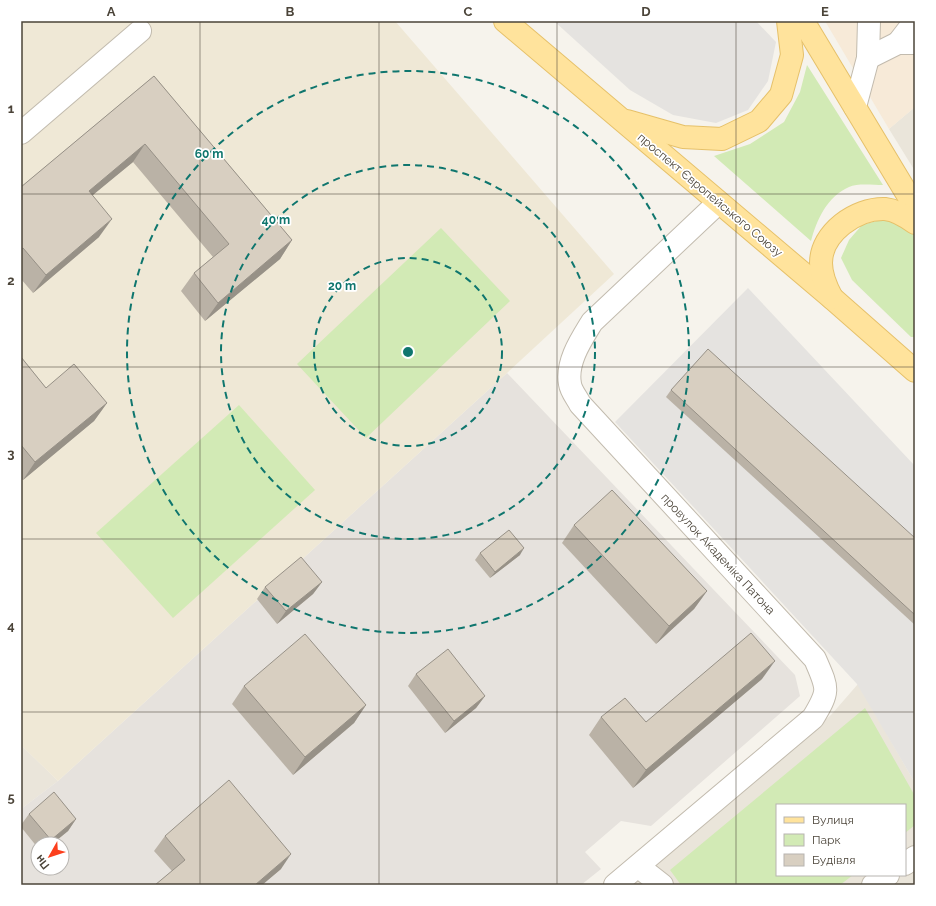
<svg xmlns="http://www.w3.org/2000/svg" width="936" height="906" viewBox="0 0 936 906" font-family="Raleway,sans-serif">
<style>
.residential{fill:#eae5da;fill-rule:evenodd}
.commercial{fill:#f7ead8}
.industrial{fill:#e6e2dd;fill-rule:evenodd}
.education{fill:#efe8d6}
.green{fill:#d2eab5}
.parking{fill:#e5e3e0}
.lines{fill:none;stroke-linecap:round;stroke-linejoin:round}
.minor-casing{stroke:#c2bbae;stroke-width:24}
.major-casing{stroke:#e6c16a;stroke-width:24}
.minor{stroke:#fff;stroke-width:22}
.major{stroke:#ffe39c;stroke-width:22}
.wall{fill:#bab2a6}
.shaded-wall{fill:#979187}
.building{fill:#d8cfc1;stroke:#979187}
.grid{fill:none;stroke:#4b4439;stroke-width:1;stroke-opacity:0.55}
.ring{fill:none;stroke:#0f766e;stroke-width:2;stroke-dasharray:7 5}
.labels{text-anchor:middle;dominant-baseline:central;stroke-width:3.5;stroke-linejoin:round;paint-order:stroke}
.street-label{font-size:12px;fill:#4b4439;stroke:#fff}
.centre{fill:#0f766e;stroke:#fff;stroke-width:2}
.ring-label{font-size:12px;text-anchor:middle;font-weight:bold;fill:#0f766e;stroke:#fff;stroke-width:3.5;stroke-linejoin:round;paint-order:stroke}
.neatline{fill:none;stroke:#4b4439;stroke-width:1.5}
.grid-label{font-size:13px;text-anchor:middle;font-weight:bold;fill:#4b4439}
</style>
<rect width="100%" height="100%" fill="#f6f3ec"/>
<g class="residential">
<polygon points="915,107 915,171 889,129"/>
<path d="M858,684L915,783V885H629L831,715ZM777,805H905V875H777Z"/>
<polygon points="21,745 58,781 21,809"/>
</g>
<polygon class="commercial" points="825,21 915,21 915,107 889,129"/>
<path class="industrial" d="M507,373L795,675L800,696L651,826L621,821L585,852L601,869L581,885H21V809L58,781ZM38,844H62V868H38Z"/>
<polygon class="education" points="21,21 395,21 614,274 507,373 58,781 21,745"/>
<g class="green">
<path d="M807,65L883,185C873,185 857,183 849,187C827,197 817,219 811,241L714,156L750,144L784,122L800,92Z"/>
<polygon points="887,218 912,231 915,236 915,337 911,337 852,280 841,258 849,240 862,225"/>
<polygon points="441,228 510,301 366,438 297,364"/>
<polygon points="239,405 315,490 173,618 96,533"/>
<polygon points="865,708 915,796 915,825 905,833 905,805 777,805 777,875 853,875 840,885 681,885 670,870"/>
</g>
<g class="parking">
<polygon points="554,21 756,21 776,42 768,81 748,110 716,123 673,115 630,90"/>
<polygon points="748,288 915,466 915,783 857,684 615,422"/>
</g>
<g class="lines">
<g class="minor-casing">
<g id="minor">
<polyline points="898,43 915,21"/>
<polyline points="868,58 898,43 915,43"/>
<polyline points="855,107 868,58 869,21"/>
<polyline points="21,133 140,31"/>
<polyline points="905,864 915,857"/>
<polyline points="639,867 662,885"/>
<path d="M615,885L813,718C830,690 828,689 815,659L580,404C577,398 571,391 570,384C566,362 581,340 592,322L718,203"/>
<polyline points="873,885 888,875"/>
</g>
</g>
<g class="major-casing">
<g id="major">
<polyline points="505,21 832,298 915,371"/>
<polyline points="803,21 915,207"/>
<polyline points="627,121 683,137 722,139 759,121 781,95 792,55 788,21"/>
<path d="M832,298C826,287 821,276 821,263C821,233 856,208 885,209C895,210 907,217 915,223"/>
</g>
</g>
<use href="#minor" class="minor"/>
<use href="#major" class="major"/>
</g>
<g class="wall">
<polygon points="154,76 292,240 280,259 205,321 181,291 194,273 213,257 133,162 92,195 99,237 33,293 21,279 21,187"/>
<polygon points="21,357 46,388 107,403 94,421 23,480 21,479"/>
<polygon points="671,390 915,538 915,625 666,397"/>
<polygon points="574,525 707,591 694,609 656,644 562,543"/>
<polygon points="480,553 520,555 490,578 475,560"/>
<polygon points="322,582 313,594 277,624 257,599 265,587"/>
<polygon points="416,674 485,696 476,708 445,733 408,686"/>
<polygon points="762,679 633,788 589,735 601,717 646,722"/>
<polygon points="244,686 366,705 354,723 293,775 232,704"/>
<polygon points="29,814 76,819 68,831 52,844 38,844 38,848 21,827 21,825"/>
<polygon points="165,836 281,869 262,885 155,885 172,871 154,851"/>
</g>
<g class="shaded-wall">
<polygon points="145,144 133,162 76,209 89,191"/>
<polygon points="112,219 99,237 33,293 46,275"/>
<polygon points="292,240 280,259 205,321 218,303"/>
<polygon points="107,403 94,421 23,480 35,462"/>
<polygon points="524,548 520,555 490,578 495,572"/>
<polygon points="322,582 313,594 277,624 286,611"/>
<polygon points="707,591 694,609 656,644 669,626"/>
<polygon points="775,661 762,679 633,788 646,770"/>
<polygon points="485,696 476,708 445,733 454,721"/>
<polygon points="366,705 354,723 293,775 305,757"/>
<polygon points="76,819 68,831 52,844 48,844 51,840"/>
<polygon points="291,854 281,869 262,885 255,885"/>
</g>
<g class="building">
<polygon points="154,76 292,240 218,303 194,273 229,244 145,144 89,191 112,219 46,275 23,248 21,249 21,187"/>
<polygon points="708,349 915,538 915,615 671,390"/>
<polygon points="21,357 46,388 74,364 107,403 35,462 21,445"/>
<polygon points="612,490 707,591 669,626 574,525"/>
<polygon points="509,530 524,548 495,572 480,553"/>
<polygon points="301,557 322,582 286,611 265,587"/>
<polygon points="751,633 775,661 646,770 601,717 625,698 646,722"/>
<polygon points="305,634 366,705 305,757 244,686"/>
<polygon points="448,649 485,696 454,721 416,674"/>
<polygon points="229,780 291,854 255,885 155,885 185,860 165,836"/>
<polygon points="54,792 76,819 51,840 29,814"/>
</g>
<path class="grid" d="M200,21V885M379,21V885M557,21V885M736,21V885M21,194H915M21,367H915M21,539H915M21,712H915"/>
<g class="ring">
<circle cx="408" cy="352" r="94"/>
<circle cx="408" cy="352" r="187"/>
<circle cx="408" cy="352" r="281"/>
</g>
<g class="labels">
<g class="street-label">
<text transform="translate(710 195) rotate(40)">проспект Європейського Союзу</text>
<text transform="translate(718 554) rotate(47)">провулок Академіка Патона</text>
</g>
</g>
<circle cx="408" cy="352" r="6" class="centre"/>
<g class="ring-label">
<text x="209" y="158">60 m</text>
<text x="276" y="224">40 m</text>
<text x="342" y="290">20 m</text>
</g>
<rect width="936" height="906" fill="none" stroke="#ffffff" stroke-width="44"/>
<rect x="776" y="804" width="130" height="72" fill="#ffffff" stroke="#b7b4b0"/>
<rect x="784" y="817" width="20" height="6" fill="#ffe39c" stroke="#b7b4b0"/>
<text x="812" y="824" font-size="12" fill="#4b4439">Вулиця</text>
<rect x="784" y="834" width="20" height="12" fill="#d2eab5" stroke="#b7b4b0"/>
<text x="812" y="844" font-size="12" fill="#4b4439">Парк</text>
<rect x="784" y="854" width="20" height="12" fill="#d8cfc1" stroke="#b7b4b0"/>
<text x="812" y="864" font-size="12" fill="#4b4439">Будівля</text>
<g transform="translate(50 856) rotate(231)"><circle r="19" fill="#ffffff" stroke="#b7b4b0"/>
<path d="M0-3L7 15L0 10L-7 15Z" fill="#fc3f1d"/>
<text y="-6" font-size="11" font-weight="bold" text-anchor="middle" fill="#4b4439">Пн</text>
</g>
<rect x="22" y="22" width="892" height="862" class="neatline"/>
<g class="grid-label">
<text x="111" y="16">A</text>
<text x="290" y="16">B</text>
<text x="468" y="16">C</text>
<text x="646" y="16">D</text>
<text x="825" y="16">E</text>
<text x="11" y="113">1</text>
<text x="11" y="285">2</text>
<text x="11" y="458">3</text>
<text x="11" y="630">4</text>
<text x="11" y="802">5</text>
</g>
</svg>
